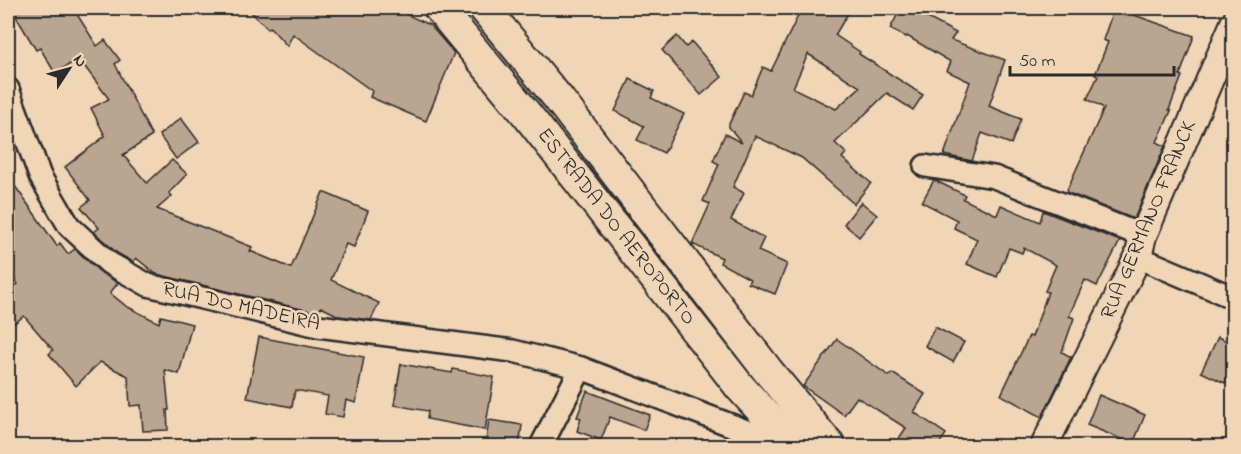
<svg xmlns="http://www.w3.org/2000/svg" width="1241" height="454" viewBox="0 0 1241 454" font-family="'Indie Flower',sans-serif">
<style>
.building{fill:#baa590;stroke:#2b2b2b;stroke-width:1.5;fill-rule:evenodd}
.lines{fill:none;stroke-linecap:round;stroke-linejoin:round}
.minor-casing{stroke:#2b2b2b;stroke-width:26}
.tertiary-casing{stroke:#2b2b2b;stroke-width:30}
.secondary-casing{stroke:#2b2b2b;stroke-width:34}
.minor{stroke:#f0d5b7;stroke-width:21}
.tertiary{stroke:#f0d5b7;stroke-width:26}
.secondary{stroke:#f0d5b7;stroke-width:30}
.labels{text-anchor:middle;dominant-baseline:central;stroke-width:5;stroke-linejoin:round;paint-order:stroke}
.street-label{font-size:21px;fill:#2b2b2b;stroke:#f0d5b7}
</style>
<rect width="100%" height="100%" fill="#f0d5b7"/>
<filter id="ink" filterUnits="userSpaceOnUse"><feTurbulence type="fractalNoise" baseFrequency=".0167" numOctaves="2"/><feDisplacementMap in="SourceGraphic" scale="12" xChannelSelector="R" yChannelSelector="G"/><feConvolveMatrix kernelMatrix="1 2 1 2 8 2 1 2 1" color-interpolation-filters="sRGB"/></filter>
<g filter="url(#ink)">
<g class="building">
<polygon points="11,8 73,8 97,46 105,40 120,60 115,64 152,136 123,155 147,183 172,160 187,174 169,193 172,196 157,209 252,247 250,251 291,268 323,192 368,211 354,247 346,244 331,280 379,303 371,320 339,316 321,307 318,313 156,274 136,258 133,262 117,253 94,232 99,228 81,207 90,200 65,167 105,136 91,108 109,99 79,59 55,73 40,48 36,50"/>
<polygon points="247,8 403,8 401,12 430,25 454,53 426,121 370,97 372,91 293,34 287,46 270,27 268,29"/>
<path d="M802,8H851L835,35L860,52L859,54L923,95L913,110L887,93L835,143L846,153L842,158L871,183L854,204L802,158L755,136L733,187L744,193L731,220L764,238L758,251L787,264L775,294L748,283L750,279L720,263L722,258L692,244L710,204L703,201L719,164L713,161L725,134L742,143L729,127V124L744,92L751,95L763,67L771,71ZM808,54L860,87L836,109L793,88Z"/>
<polygon points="901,8 909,8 956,33 951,40 1005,60 989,106 1021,119 1011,144 982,133 972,161 944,155 970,82 947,71 951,62 907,36 906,37 890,29"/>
<polygon points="1114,8 1194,36 1180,75 1182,76 1169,110 1171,111 1157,142 1165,146 1134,219 1066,192 1104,108 1087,99 1098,76 1095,75 1108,42 1103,40"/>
<polygon points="677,36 686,47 692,42 722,77 701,95 662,50"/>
<polygon points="630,79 654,91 651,98 684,114 664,153 637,140 644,126 615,111"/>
<polygon points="181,118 199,142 176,159 159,135"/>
<polygon points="8,176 57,246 60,243 68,254 75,249 100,272 118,283 110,293 126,306 159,323 161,316 192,324 179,374 165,370 169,410 167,410 168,430 143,431 141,405 130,406 128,376 100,362 76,386 49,354 53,350 24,316 8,328 8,291 18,284 8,270"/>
<polygon points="934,180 965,195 963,199 997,215 1001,205 1040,222 1043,211 1120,241 1097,286 1085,280 1069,316 1074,318 1062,352 1071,357 1042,417 1001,395 1029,336 1032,337 1048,292 1045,291 1056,265 1024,248 1022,253 1009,248 997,277 967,264 977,239 954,228 957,220 922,202"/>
<polygon points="861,202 877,215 859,237 844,224"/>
<polygon points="935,327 964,342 953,362 925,346"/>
<polygon points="259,337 364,357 356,403 346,400 343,417 325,414 328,396 295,390 292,407 247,398"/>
<polygon points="1218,337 1233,344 1233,365 1225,383 1201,372"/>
<polygon points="837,339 889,376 892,373 925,394 914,412 946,434 937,447 893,447 906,428 857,397 844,415 803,386"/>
<polygon points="401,364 452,373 453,369 494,377 485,430 427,419 428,411 394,405"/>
<polygon points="587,391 650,415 644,430 610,417 601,440 577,431 581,418 577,417"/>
<polygon points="1099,395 1145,415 1133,444 1087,425"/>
<polygon points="489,420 522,425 519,447 485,447"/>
</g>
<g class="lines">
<g class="minor-casing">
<g id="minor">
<polyline points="8,89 40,176 69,226 109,263 148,285 318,326 513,351 581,368 749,432 792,446"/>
<polyline points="925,166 994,177 1143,236"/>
<polyline points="1138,257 1234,298"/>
<polyline points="541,446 581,368"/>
</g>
</g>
<g class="tertiary-casing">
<polyline id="tertiary" points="1044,446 1138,257 1143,236 1234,23"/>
</g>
<g class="secondary-casing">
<g id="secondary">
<polyline points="439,8 528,116 740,387 794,446"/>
<polyline points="484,8 558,98 768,371 830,446"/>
</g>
</g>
<use href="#minor" class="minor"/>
<use href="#tertiary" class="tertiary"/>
<use href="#secondary" class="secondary"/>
</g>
</g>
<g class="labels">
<g class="street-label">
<text transform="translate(1149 220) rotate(-67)">RUA GERMANO FRANCK</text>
<text transform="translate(616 227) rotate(52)">ESTRADA DO AEROPORTO</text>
<text transform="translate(241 307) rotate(13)">RUA DO MADEIRA</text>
</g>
</g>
<rect width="1241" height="454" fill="none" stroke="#f0d5b7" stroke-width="30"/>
<rect x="15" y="15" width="1211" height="424" fill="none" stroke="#2b2b2b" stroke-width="2" filter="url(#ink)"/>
<g transform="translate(69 69) rotate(54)" stroke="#f0d5b7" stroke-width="4.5" paint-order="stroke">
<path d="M0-4.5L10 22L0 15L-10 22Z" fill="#2b2b2b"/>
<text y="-9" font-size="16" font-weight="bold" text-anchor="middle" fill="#2b2b2b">N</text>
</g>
<path d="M1010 66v9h164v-9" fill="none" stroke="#2b2b2b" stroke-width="3"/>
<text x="1019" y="66" font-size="18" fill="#2b2b2b" stroke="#f0d5b7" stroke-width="4.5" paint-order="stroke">50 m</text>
</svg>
